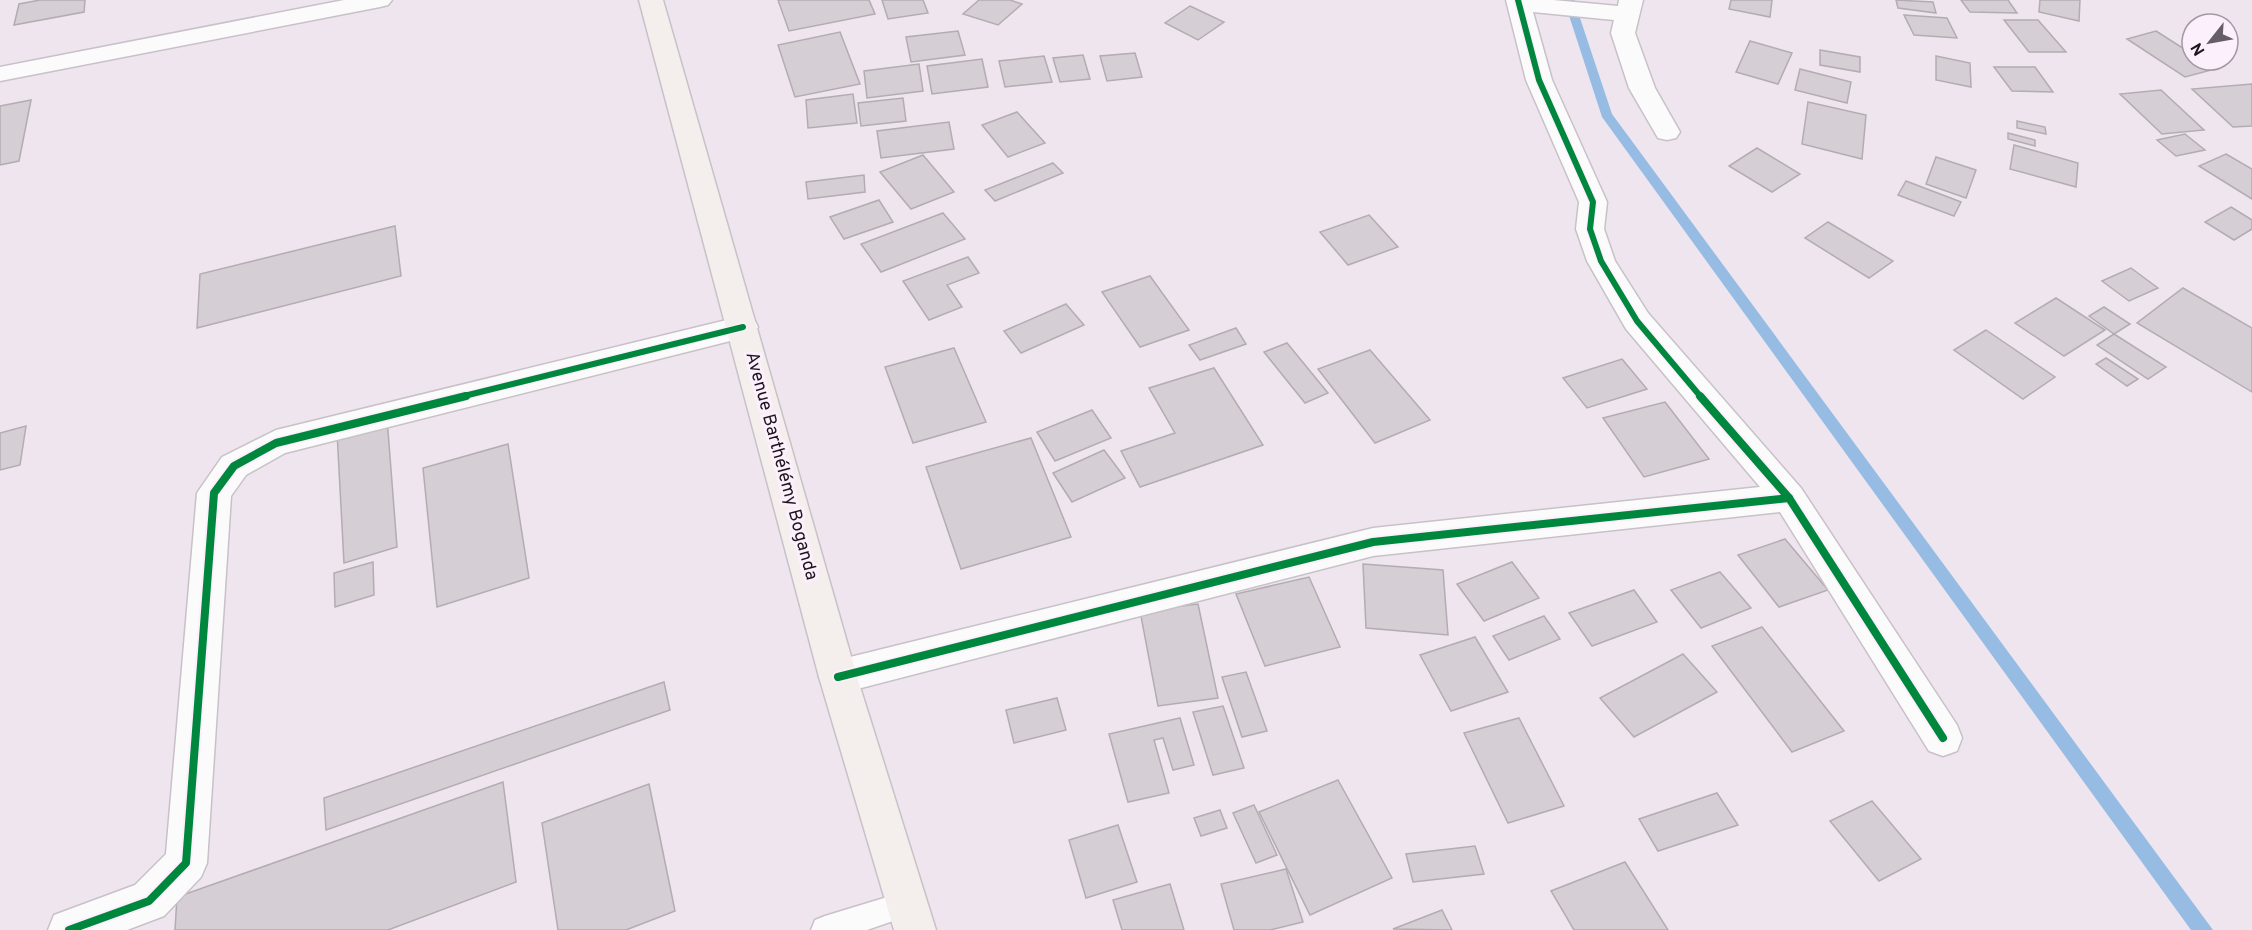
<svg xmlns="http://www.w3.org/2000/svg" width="2252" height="930" viewBox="0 0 2252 930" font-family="Overpass,sans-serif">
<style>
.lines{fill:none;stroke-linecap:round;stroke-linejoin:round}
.stream{fill:#96bce4;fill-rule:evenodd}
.building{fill:#d5ced5;stroke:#b3acb2;stroke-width:1.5}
.service-casing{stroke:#c8c1c8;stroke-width:3}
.minor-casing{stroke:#c8c1c8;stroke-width:3}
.primary-casing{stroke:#c7c2c7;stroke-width:3}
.service{fill:#fcfbfc;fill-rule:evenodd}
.minor{fill:#fcfbfc;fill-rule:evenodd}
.primary{fill:#f4eeed;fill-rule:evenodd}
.cycleway-far1-casing{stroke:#fcf0fd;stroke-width:9}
.cycleway-casing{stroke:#fcf0fd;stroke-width:12}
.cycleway-far1{stroke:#00873e;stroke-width:6}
.cycleway{stroke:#00873e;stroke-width:8}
.labels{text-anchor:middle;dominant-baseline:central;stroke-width:6;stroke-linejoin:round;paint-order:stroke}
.street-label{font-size:18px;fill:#1c161c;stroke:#fcf0fd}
</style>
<rect width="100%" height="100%" fill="#eee5ee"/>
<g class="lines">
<polygon class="stream" points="1564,0 1574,0 1612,114 2213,930 2191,930 1602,117"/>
</g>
<g class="building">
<polygon points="40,0 85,0 84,12 14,25 19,4"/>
<polygon points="778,0 869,0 875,14 789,31"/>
<polygon points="882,0 923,0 928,13 888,19"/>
<polygon points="979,0 1010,0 1022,4 998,25 963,14"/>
<polygon points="1731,0 1772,0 1770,17 1729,9"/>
<polygon points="1896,0 1933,2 1936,13 1898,8"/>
<polygon points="1961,0 2008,0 2017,13 1970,12"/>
<polygon points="2040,0 2080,0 2079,21 2039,12"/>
<polygon points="1190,6 1224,22 1198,40 1165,23"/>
<polygon points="1904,15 1947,18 1957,38 1914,35"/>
<polygon points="2004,20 2038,20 2066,52 2029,52"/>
<polygon points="958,31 965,55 911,62 906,37"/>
<polygon points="2156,31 2192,54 2192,60 2201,60 2215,69 2185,77 2127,39"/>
<polygon points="840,32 860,84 795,97 778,45"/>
<polygon points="1750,41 1792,53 1778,84 1736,72"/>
<polygon points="1820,50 1860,57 1860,72 1820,65"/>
<polygon points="1135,53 1142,77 1107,81 1100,56"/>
<polygon points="1083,55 1090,79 1060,82 1053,58"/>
<polygon points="1044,56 1052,82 1005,87 999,61"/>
<polygon points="1936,56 1970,63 1971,87 1936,80"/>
<polygon points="982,59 988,87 932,94 927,66"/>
<polygon points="919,64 923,91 867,98 864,71"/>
<polygon points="1994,67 2035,67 2053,92 2012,91"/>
<polygon points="1800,69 1851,82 1847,103 1795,90"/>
<polygon points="2252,84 2252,126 2233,127 2192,89"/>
<polygon points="2161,90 2204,130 2162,134 2120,94"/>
<polygon points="853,94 857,123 808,128 806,100"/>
<polygon points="903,98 906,121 861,126 858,103"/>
<polygon points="31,100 19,161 0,165 0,106"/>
<polygon points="1808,102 1866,115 1862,159 1802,144"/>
<polygon points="1017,112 1045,143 1008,157 982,125"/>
<polygon points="2017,121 2045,127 2046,134 2017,128"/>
<polygon points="949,122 954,149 881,158 877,131"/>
<polygon points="2008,133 2035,140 2035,146 2008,139"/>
<polygon points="2185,134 2205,150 2176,156 2157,140"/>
<polygon points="2014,145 2078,163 2076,187 2010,169"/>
<polygon points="1757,148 1800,174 1772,192 1729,166"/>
<polygon points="2226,154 2252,169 2252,199 2199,166"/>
<polygon points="923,155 954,192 911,209 880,172"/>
<polygon points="1936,157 1976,170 1966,198 1926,184"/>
<polygon points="1053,163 1063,173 995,201 985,190"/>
<polygon points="864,175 865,192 808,199 806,182"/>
<polygon points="1906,181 1961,202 1954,216 1898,195"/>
<polygon points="879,200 893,222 844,239 830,217"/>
<polygon points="2231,207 2252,220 2252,229 2234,240 2205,222"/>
<polygon points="943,213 965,239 881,272 861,244"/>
<polygon points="1369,215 1398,247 1348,265 1320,232"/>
<polygon points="1828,222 1893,261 1869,278 1805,238"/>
<polygon points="395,226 401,276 197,328 200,274"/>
<polygon points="968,257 979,273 947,285 962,307 929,320 903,281"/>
<polygon points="2131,268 2158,288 2129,301 2102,281"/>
<polygon points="1150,276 1189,330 1140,347 1102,292"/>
<polygon points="2183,288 2252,328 2252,392 2137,323"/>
<polygon points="2056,298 2105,330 2064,356 2015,323"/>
<polygon points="1066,304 1084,325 1021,353 1004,331"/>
<polygon points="2104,307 2130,324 2114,334 2089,316"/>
<polygon points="1236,328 1246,344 1200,360 1189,345"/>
<polygon points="1986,330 2055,377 2023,399 1954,350"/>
<polygon points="2114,334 2166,367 2148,379 2097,345"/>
<polygon points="1287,343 1328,393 1305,403 1264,352"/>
<polygon points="954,348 986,422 913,443 885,367"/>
<polygon points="1370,350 1430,420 1375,443 1318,369"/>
<polygon points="2106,358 2138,379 2127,386 2096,364"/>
<polygon points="1622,359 1647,389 1587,408 1563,378"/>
<polygon points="1214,368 1263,445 1140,487 1121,451 1175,433 1149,388"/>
<polygon points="1665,402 1709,459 1644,477 1603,418"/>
<polygon points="1092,410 1111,438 1055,461 1037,432"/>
<polygon points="387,418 397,547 344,563 337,432"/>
<polygon points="26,426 20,465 0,470 0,433"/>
<polygon points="1031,438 1071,537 961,569 926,467"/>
<polygon points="508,444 529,578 437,607 423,468"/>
<polygon points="1104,450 1125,478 1072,502 1053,473"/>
<polygon points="1785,539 1828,590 1779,607 1738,555"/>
<polygon points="373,562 374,595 335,607 334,573"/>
<polygon points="1512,562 1539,598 1484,621 1457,584"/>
<polygon points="1363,564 1443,570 1448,635 1366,628"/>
<polygon points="1720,572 1751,608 1701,628 1671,590"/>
<polygon points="1309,577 1340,647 1265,666 1236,594"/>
<polygon points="1634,590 1657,622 1592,646 1569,613"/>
<polygon points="1198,604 1218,698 1158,706 1140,611"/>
<polygon points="1544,616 1560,639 1509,660 1493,636"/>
<polygon points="1762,627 1844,731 1792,752 1712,646"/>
<polygon points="1475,637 1508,692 1451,711 1420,655"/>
<polygon points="1683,654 1717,692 1634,737 1600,698"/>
<polygon points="1246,672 1267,731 1242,737 1222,677"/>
<polygon points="664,682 670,710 326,830 324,798"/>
<polygon points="1057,698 1066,730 1014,743 1006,710"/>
<polygon points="1223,706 1244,768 1213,775 1193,712"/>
<polygon points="1180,718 1194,765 1173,770 1163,738 1154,740 1169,793 1128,802 1109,734"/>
<polygon points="1519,718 1564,806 1508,823 1464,733"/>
<polygon points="1338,780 1392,878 1310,915 1259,812"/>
<polygon points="503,782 516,882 388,930 175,930 177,897"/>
<polygon points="649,784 675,911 626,930 558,930 542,823"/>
<polygon points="1717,793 1738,825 1658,851 1639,819"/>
<polygon points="1872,801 1921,859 1879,881 1830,821"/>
<polygon points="1254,805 1277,855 1256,863 1233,813"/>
<polygon points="1220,810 1227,828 1201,836 1194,818"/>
<polygon points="1118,825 1137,882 1086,898 1069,840"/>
<polygon points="1475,846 1484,874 1413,882 1406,854"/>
<polygon points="1625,862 1668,930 1574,930 1551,891"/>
<polygon points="1286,869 1303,922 1270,930 1234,930 1221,884"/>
<polygon points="1170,884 1184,930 1122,930 1113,900"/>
<polygon points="1442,910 1452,930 1393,929"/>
</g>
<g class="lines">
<g class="service-casing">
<polygon id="service" points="907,891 916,895 920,904 916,913 867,930 811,930 815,920 825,916"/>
</g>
<g class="minor-casing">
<g id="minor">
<polygon points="344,0 392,0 388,5 380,7 0,81 0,67"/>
<polygon points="1506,0 1553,0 1618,6 1619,0 1643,0 1635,33 1655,88 1680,132 1676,138 1667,140 1658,138 1629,88 1611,33 1614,20 1533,12 1552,80 1607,202 1604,229 1615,261 1648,313 1801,488 1957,725 1962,738 1957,751 1943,756 1929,751 1780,512 1373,556 838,694 825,689 819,677 825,665 838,660 1373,528 1760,487 1626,329 1587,261 1576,229 1579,202 1526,80"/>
<polygon points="743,316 754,319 758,327 754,335 285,453 246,475 231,496 207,863 201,877 164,916 127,930 48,930 54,915 135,885 166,854 197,493 222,457 276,430"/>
</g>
</g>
<g class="primary-casing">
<polygon id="primary" points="639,0 663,0 857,677 936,930 894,930 819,677"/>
</g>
<use href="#service" class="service"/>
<use href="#minor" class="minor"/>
<use href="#primary" class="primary"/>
<g class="cycleway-far1-casing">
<g id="cycleway-far1">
<polyline points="1518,0 1539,80 1593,202 1590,229 1601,261 1637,321 1701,397"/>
<polyline points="460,397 743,327"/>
</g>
</g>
<g class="cycleway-casing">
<g id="cycleway">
<polyline points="1700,396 1789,498 1943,738"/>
<polyline points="838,677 1373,542 1789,498"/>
<polyline points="69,930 149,901 186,863 214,493 234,466 276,443 466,396"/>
</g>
</g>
<use href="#cycleway-far1" class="cycleway-far1"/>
<use href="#cycleway" class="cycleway"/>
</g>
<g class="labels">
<g class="street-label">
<text transform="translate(781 466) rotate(75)">Avenue Barthélémy Boganda</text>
</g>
</g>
<g transform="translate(2210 42) rotate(239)"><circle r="28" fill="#fcf0fd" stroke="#a299a3" stroke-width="1.5"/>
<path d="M0-4.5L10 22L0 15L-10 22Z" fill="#665e66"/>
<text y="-9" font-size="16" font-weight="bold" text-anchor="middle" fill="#1c161c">N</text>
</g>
</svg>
